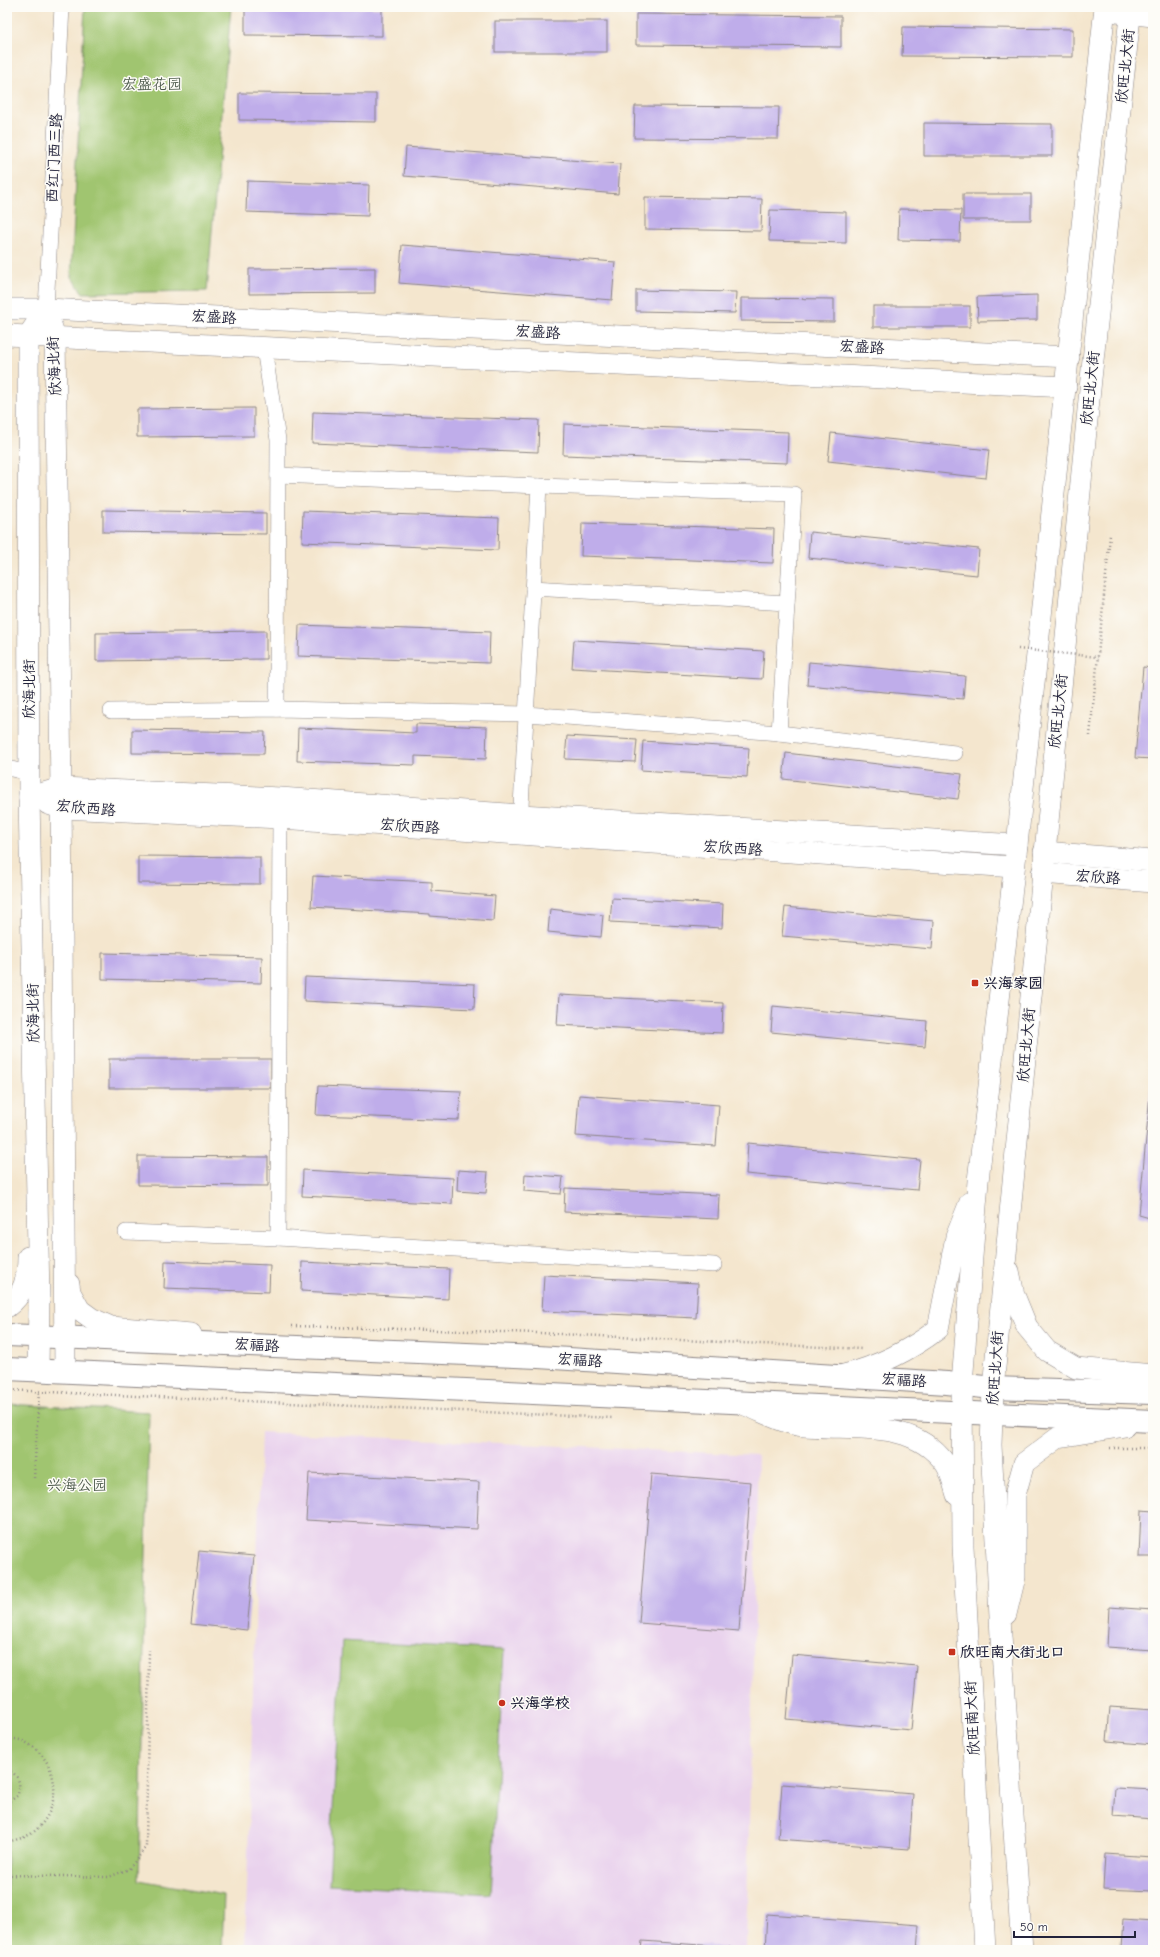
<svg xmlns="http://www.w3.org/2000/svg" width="1160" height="1957" viewBox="0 0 1160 1957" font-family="'Comic Neue','LXGW WenKai TC',sans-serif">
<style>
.built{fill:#e9d2ed}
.green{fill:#a0c56f;stroke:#617455}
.building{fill:#bfadea}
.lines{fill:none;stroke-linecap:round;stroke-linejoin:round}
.street-casing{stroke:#8b8484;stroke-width:16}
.secondary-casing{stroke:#8b8484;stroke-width:22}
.primary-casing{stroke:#8b8484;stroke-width:24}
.path{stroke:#8b8484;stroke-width:2.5;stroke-dasharray:1 3;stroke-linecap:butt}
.street{stroke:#fff;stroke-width:15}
.secondary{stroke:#fff;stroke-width:21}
.primary{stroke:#fff;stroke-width:22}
.path-bridge{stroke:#8b8484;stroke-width:2.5;stroke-dasharray:1 3;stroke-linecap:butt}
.poi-dot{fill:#c8321e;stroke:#fdfcf7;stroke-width:1.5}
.labels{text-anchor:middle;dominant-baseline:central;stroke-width:3;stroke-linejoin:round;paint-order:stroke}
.street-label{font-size:15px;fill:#22223b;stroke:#fdfcf7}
.park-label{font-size:15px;fill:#4e5b4d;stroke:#fdfcf7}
.poi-label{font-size:15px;font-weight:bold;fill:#22223b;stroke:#fdfcf7;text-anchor:start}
</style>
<rect width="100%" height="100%" fill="#fdfcf7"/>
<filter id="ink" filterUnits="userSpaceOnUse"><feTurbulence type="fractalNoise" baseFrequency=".025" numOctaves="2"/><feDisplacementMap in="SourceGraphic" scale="8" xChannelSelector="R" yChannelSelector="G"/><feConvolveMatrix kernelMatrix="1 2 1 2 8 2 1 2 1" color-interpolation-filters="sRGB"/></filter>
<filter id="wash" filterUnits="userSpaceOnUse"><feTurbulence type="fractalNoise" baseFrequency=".012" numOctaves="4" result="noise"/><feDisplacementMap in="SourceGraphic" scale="16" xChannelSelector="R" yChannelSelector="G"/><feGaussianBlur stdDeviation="0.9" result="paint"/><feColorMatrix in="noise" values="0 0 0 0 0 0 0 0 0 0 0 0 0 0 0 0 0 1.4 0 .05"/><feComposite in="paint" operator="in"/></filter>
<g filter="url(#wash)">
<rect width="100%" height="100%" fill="#f4e6ce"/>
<polygon class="built" points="261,1432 758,1455 746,1950 245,1950"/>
<g class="green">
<polygon points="85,7 231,7 207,291 83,293 71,277"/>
<polygon points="7,1404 149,1412 139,1880 224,1895 222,1950 7,1950"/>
<polygon points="342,1641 504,1650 491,1894 329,1885"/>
</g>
<g id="blocks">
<g class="building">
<polygon points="245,7 382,8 382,36 245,35"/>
<polygon points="636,14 841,16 841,47 636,45"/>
<rect x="495" y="21" width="112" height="31"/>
<polygon points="903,27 1073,29 1073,57 902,56"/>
<polygon points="239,93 376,94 376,122 239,120"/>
<polygon points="635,106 779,107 778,139 634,138"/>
<polygon points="924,123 1052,124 1052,156 924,156"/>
<polygon points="406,147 620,164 618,194 404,176"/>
<polygon points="247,181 369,185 368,216 246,212"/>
<rect x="963" y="194" width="68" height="26"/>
<polygon points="645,197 762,199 761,231 645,229"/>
<polygon points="899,209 961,210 960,241 898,240"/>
<polygon points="770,210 846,212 846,243 769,241"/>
<polygon points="402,245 615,262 612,300 399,283"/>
<polygon points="375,268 375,293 249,294 249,269"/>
<polygon points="636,290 736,292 735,313 636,311"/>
<polygon points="1037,295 1037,320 978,321 977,297"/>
<polygon points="741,298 834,299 834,322 741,321"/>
<rect x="873" y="306" width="97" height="21"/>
<polygon points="254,408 254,436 137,437 137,409"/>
<polygon points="313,412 539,420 538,452 312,443"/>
<polygon points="564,424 788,432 787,463 563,455"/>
<polygon points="831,433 989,450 986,478 828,461"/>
<polygon points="103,510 266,513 266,534 103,532"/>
<polygon points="303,511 499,518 498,550 302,542"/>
<polygon points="582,523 774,529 773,563 581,556"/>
<polygon points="810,532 979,549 977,575 808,558"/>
<polygon points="299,625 490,632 489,663 298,656"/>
<polygon points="266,631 266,659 96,661 96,633"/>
<polygon points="574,640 764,651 762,679 572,668"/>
<polygon points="809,662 965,676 963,699 807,685"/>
<polygon points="1143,667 1153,668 1153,759 1135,758"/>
<polygon points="416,724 487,727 486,759 415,756 415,765 297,761 298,728 416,733"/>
<polygon points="132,730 265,732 264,754 132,753"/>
<polygon points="567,736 637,740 635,762 565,759"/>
<polygon points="643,741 749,748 747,777 641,770"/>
<polygon points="786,753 962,774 958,799 783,779"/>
<polygon points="138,856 260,857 260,884 138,883"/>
<polygon points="313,876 432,882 432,891 495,896 493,921 430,916 430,914 311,907"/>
<polygon points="612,898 723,904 722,928 610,922"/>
<polygon points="785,907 934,921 932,949 782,936"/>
<polygon points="550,909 603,915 601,937 548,932"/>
<polygon points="102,953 262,957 261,983 102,979"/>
<polygon points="305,977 475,984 474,1009 304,1001"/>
<polygon points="559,995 723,1003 722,1033 557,1025"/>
<polygon points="773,1006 927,1021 925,1047 771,1032"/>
<rect x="109" y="1059" width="162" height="29"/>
<polygon points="1152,1072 1153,1072 1153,1219 1139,1215"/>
<polygon points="318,1086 461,1091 459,1120 316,1115"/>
<polygon points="579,1095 719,1105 716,1146 576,1136"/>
<polygon points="748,1143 920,1160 917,1190 746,1174"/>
<polygon points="138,1156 268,1157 268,1186 138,1185"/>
<polygon points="303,1170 453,1178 452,1204 302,1196"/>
<polygon points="458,1170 488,1172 486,1193 457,1191"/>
<polygon points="525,1174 563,1177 561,1194 524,1191"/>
<polygon points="565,1188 719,1195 718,1219 564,1212"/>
<polygon points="165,1261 270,1265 269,1292 164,1288"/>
<polygon points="302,1262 449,1269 448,1299 301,1291"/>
<polygon points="544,1275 698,1283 696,1318 542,1311"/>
<polygon points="309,1473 479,1482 477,1529 306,1520"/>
<polygon points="651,1474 751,1482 739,1631 639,1623"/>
<polygon points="1141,1510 1153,1511 1153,1557 1139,1557"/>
<polygon points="199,1551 254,1556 247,1630 191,1624"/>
<polygon points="1109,1607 1153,1610 1153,1650 1107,1647"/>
<polygon points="792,1655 917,1666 911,1730 786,1719"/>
<polygon points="1110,1707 1153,1710 1153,1745 1107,1741"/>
<polygon points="782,1784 913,1794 909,1849 778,1839"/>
<polygon points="1115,1788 1153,1790 1153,1819 1113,1816"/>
<polygon points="1105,1854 1153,1857 1153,1891 1103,1889"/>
<polygon points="767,1914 919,1925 917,1950 765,1950"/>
<polygon points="1123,1920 1153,1922 1153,1950 1121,1950"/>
<polygon points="642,1941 730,1947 730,1950 641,1950"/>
</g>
</g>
</g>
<g filter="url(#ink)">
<use href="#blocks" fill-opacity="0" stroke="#8b8484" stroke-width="1"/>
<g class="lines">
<g class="street-casing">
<g id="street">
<polyline points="46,309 62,7"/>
<polyline points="264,348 278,440 277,709"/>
<polyline points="278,475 539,486 520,824"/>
<polyline points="539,486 794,494 779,733"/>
<polyline points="533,588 787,603"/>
<polyline points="111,711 277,709 526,714 779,733 955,753"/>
<polyline points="7,768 29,773"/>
<polyline points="280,818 278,1238 714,1265"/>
<polyline points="126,1232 278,1238"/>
</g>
</g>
<g class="secondary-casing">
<g id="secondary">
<polyline points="1117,12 1153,16"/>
<polyline points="7,309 46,309 1069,357"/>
<polyline points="46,309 55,337 61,788 65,1371"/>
<polyline points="7,335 1066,387"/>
<polyline points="29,797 61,788 280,798 521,815 1017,845"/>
<polyline points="48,804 61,808 280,818 1014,867"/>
<polyline points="1044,852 1153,861"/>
<polyline points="1042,873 1153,882"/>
<polyline points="1009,1271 1014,1295 1027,1327 1047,1351 1076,1368 1153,1375"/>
<polyline points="69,1284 70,1292 80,1310 91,1318 111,1327 191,1334"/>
<path d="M7,1307C24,1295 28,1277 28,1257"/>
<polyline points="38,1370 39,1298 29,797 28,336 46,309"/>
<path d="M844,1375C879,1366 909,1351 938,1329L956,1237L970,1202"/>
<path d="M745,1405C759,1410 783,1423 797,1425C848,1432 910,1416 945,1463C951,1471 954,1486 957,1495"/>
<polyline points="1006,1614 1015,1577 1015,1495 1024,1463 1059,1437 1125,1426"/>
<polyline points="985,1950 963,1546 962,1384 978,1181 1017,845 1105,7"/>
<polyline points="1022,1950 1001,1636 991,1445 993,1388 1091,379 1131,7"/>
</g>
</g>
<g class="primary-casing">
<g id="primary">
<polyline points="7,1335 538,1357 947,1383 993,1388 1153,1393"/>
<path d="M7,1369C389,1385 771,1406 1153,1421"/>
</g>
</g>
<g class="path">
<polyline points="1090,736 1110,535"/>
<polyline points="292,1326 539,1333 863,1349"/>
<polyline points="7,1390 614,1418"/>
<polyline points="1110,1448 1153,1448"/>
<polyline points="34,1478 39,1391"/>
<path d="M7,1738C13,1739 20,1739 25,1742C58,1759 64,1802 38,1828C30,1837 18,1839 7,1842"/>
<path d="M7,1770C19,1774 22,1785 17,1796L7,1803"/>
<polyline points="7,1875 109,1877 129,1869 146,1847 149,1650"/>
</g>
<use href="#street" class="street"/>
<use href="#secondary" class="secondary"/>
<use href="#primary" class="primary"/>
<polyline class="path-bridge" points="1018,649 1098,657"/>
</g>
</g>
<g class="poi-dot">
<rect x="971" y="979" width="8" height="8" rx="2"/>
<rect x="948" y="1648" width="8" height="8" rx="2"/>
<circle cx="502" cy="1703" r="4"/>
</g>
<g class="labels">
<g class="street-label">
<text transform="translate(1125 66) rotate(-84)">欣旺北大街</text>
<text transform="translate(54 158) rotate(-87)">西红门西三路</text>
<text transform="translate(214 317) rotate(3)">宏盛路</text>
<text transform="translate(538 332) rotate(3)">宏盛路</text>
<text transform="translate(862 347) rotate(3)">宏盛路</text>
<text transform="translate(54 366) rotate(-93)">欣海北街</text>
<text transform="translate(1090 388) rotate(-84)">欣旺北大街</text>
<text transform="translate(29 689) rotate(-90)">欣海北街</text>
<text transform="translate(1058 711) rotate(-84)">欣旺北大街</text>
<text transform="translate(86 808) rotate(5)">宏欣西路</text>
<text transform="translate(410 826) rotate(4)">宏欣西路</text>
<text transform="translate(733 848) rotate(4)">宏欣西路</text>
<text transform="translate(1098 877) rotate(4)">宏欣路</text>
<text transform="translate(33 1013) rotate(-91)">欣海北街</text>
<text transform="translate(1026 1045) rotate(-85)">欣旺北大街</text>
<text transform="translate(257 1345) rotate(3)">宏福路</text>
<text transform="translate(580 1360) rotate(4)">宏福路</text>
<text transform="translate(995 1368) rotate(-86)">欣旺北大街</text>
<text transform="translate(904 1380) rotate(4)">宏福路</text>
<text transform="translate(972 1718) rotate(-93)">欣旺南大街</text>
</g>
<g class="park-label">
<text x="152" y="84">宏盛花园</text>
<text x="77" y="1485">兴海公园</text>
</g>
<g class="poi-label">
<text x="983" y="983">兴海家园</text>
<text x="960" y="1652">欣旺南大街北口</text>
<text x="510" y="1703">兴海学校</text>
</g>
</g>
<rect width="1160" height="1957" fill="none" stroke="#fdfcf7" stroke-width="24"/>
<path d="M1014 1931v6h121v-6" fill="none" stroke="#22223b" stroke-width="2"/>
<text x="1020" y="1931" font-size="12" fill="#22223b" stroke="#fdfcf7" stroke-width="3" paint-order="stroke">50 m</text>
</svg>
